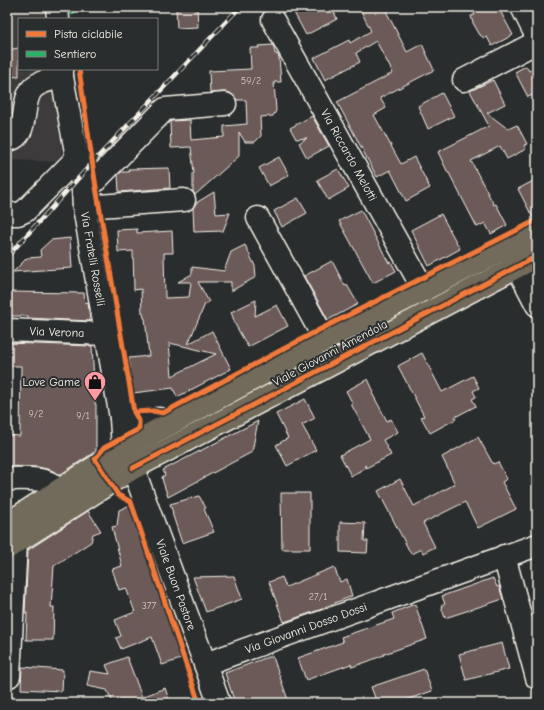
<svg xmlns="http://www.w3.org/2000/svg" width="544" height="710" viewBox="0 0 544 710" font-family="'Comic Neue',sans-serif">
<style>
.built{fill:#3e3a3b}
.green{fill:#5e6c54;stroke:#a9ae9e}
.building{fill:#6c5a59;stroke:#f4f1e8;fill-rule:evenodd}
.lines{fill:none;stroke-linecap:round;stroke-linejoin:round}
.minor-casing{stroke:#f4f1e8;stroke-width:25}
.major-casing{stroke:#f4f1e8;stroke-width:25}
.minor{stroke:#2a2d2e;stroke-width:22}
.major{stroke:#726b5a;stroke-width:22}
.rail-casing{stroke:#f4f1e8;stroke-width:4.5}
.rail{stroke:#2a2d2e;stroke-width:3;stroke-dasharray:9;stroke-linecap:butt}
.quiet{stroke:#2db169;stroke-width:4;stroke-dasharray:8 4;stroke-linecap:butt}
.cycleway-casing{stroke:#2a2d2e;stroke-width:8}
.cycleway{stroke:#f17a3a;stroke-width:5}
.labels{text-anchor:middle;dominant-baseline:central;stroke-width:4;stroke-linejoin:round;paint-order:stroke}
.number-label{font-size:10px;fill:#d2cbc4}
.street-label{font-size:12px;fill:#f4f1e8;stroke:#2a2d2e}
.poi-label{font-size:12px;fill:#f4f1e8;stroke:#2a2d2e;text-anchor:end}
</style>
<rect width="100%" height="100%" fill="#2a2d2e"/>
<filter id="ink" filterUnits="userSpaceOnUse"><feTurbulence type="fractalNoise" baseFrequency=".025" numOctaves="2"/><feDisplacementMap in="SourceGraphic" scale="8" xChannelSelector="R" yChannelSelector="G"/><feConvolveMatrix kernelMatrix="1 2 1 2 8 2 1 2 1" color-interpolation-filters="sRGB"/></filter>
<g filter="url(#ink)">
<polygon class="built" points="7,7 43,7 45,19 19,19 19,69 51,69 63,162 7,160"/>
<polygon class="green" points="7,697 57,699 56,703 7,703"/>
<g class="building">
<polygon points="176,7 197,7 198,27 177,28"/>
<polygon points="291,7 313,7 315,11 324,7 332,7 337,19 306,35"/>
<polygon points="359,7 384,7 407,52 422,44 434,70 380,98 386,108 374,115 401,164 414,157 430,188 406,201 390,170 377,177 337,102 393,73 376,41 356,53 360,62 325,80 314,58 349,40 350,43 371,31"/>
<polygon points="471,7 498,7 513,35 492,46 487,37 484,38 480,35 473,23 471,16 475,15"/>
<polygon points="273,45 274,48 275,54 277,54 279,57 281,82 274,82 276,111 273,116 260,117 261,136 255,142 245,142 239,132 239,156 195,195 193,192 193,173 194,173 191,147 171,148 170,122 171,121 190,120 191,140 224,137 224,126 247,124 246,100 237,100 235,97 230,93 224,92 210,93 209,71 251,69 250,48 259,48 258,46"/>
<polygon points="19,48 19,76 7,78 7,50"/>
<polygon points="526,66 529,71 537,67 537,93 528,97 515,72"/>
<polygon points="493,80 505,104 487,113 508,129 517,125 527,144 524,145 526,149 507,159 500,146 471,161 494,205 496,204 507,225 491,234 485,223 477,227 449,173 448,173 438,152 489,126 470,91"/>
<polygon points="442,93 454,116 428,129 418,106"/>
<polygon points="312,116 329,146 307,158 299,143 307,138 296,139 290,128"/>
<polygon points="279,157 289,175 269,186 259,168"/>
<polygon points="169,168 170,188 119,192 118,175 121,172 129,172 128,169"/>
<polygon points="338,169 349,188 328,200 317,180"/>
<polygon points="537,179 537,220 534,220 518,189"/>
<polygon points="214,192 216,214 230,213 223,231 194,232 193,208 196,203"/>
<polygon points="298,198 307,213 282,227 274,211"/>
<polygon points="361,210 389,263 391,262 396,271 373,283 339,221"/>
<polygon points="441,214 460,249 429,266 411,230"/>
<path d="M137,229V233L172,231L173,253H164L165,298L189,297L191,282H178L192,274V267L224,271L231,252L245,245L255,266L256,277L231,291V282H198L209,302L205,304L188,344L212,331L231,369L177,397L173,388L133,393L129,358L149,356L145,318H144L143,313H142L141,289L134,290L133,251L118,252L117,230ZM169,343L183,346L216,354L172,376Z"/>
<polygon points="70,238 72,268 13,272 27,258 41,257 40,250 51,240"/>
<polygon points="332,261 345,286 347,285 358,304 328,320 304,276"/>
<polygon points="7,292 84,293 85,303 88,302 90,321 28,318 28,316 7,316"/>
<polygon points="256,300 255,316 277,305 288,326 248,347 236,326 231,312"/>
<polygon points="7,343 92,346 94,382 95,382 95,404 96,404 96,451 61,474 59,474 51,470 38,467 7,466 7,435 20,436 21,366 7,366"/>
<polygon points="422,353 442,392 473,376 479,388 473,391 476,397 472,399 476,406 455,417 456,419 430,433 421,417 424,416 398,366"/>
<polygon points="368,379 374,392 372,393 387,421 391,419 398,432 383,440 391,455 366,468 365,465 365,468 351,476 340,455 370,439 351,404 353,404 346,391"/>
<polygon points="305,399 315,418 302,425 316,450 287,466 276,445 288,438 276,414"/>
<polygon points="258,421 252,452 168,497 163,482 162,477 165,475 163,470"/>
<polygon points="478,437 493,464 498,462 507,479 502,482 516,509 478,528 465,502 423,523 435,547 423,553 421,549 411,554 378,491 400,479 414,506 455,484 442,457"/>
<polygon points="281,493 310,493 310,549 282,549"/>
<polygon points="199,496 206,508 204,509 214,532 182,543 172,513 173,513 170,504"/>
<polygon points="130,505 181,659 162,665 152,637 121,649 116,638 121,636 115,620 135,612 126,588 119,590 112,569 122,566 112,527 117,526 119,510"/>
<polygon points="88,511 101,531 93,534 91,542 54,566 51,607 54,607 53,640 26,640 27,613 25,613 28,550"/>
<polygon points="340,522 365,523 364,541 368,541 367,553 340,552"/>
<polygon points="334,567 340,582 347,579 352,596 325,607 325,608 284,622 269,582 282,577 286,587"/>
<polygon points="234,576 242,599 206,612 193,577"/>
<polygon points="493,578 497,587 499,586 503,599 445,618 441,606 445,604 442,596"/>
<polygon points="415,604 427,639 384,654 384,655 369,661 352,667 351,664 306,680 298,658 343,642 341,637 394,619 392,613"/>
<polygon points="502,643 509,669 466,680 459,654"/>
<polygon points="127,657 142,697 165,688 170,703 113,703 107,690 87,686 90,671 110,674 106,665"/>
<polygon points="268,657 273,657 288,700 280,703 235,703 225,673"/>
<polygon points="22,667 63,670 62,691 21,689"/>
<polygon points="424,669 432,691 397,703 377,703 371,687"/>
</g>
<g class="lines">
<g class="minor-casing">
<g id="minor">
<polyline points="57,7 58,19"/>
<polyline points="522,7 537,37"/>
<polyline points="273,20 424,290"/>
<polyline points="62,69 62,77 83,189 84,207 121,418 123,449 133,468 205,664 219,703"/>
<polyline points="464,80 537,42"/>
<path d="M7,140C31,137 19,102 33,88C40,81 53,79 62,77"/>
<polyline points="83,189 95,181 165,109 225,104"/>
<polyline points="84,207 184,200"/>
<polyline points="7,214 18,214 25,211 77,158"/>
<polyline points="258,218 325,340"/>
<polyline points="509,251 537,305"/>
<polyline points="7,330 106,334"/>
<polyline points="121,418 135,422 158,419 174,421"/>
<path d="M7,479C18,479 42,477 51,484C53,486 55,489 57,491"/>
<polyline points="504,556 537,678"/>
<polyline points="205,664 537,545"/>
<polyline points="9,676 16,542"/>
</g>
</g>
<g class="major-casing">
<g id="major">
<polyline points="7,524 123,449 325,340 537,232"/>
<polyline points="7,548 133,468 537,256"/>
</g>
</g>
<use href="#minor" class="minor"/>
<use href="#major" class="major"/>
<g class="rail-casing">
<polyline id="rail" points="7,257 93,162 240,7"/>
</g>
<use href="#rail" class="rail"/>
<polyline class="quiet" points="72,7 73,19"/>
<g class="cycleway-casing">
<g id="cycleway">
<polyline points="79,69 95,181 134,412 139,421 139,429 104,448 95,459 118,495 131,502 199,703"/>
<polyline points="134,412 153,411 163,413 319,330 537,220"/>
<polyline points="133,468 537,256"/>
</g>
</g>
<use href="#cycleway" class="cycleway"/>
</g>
</g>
<defs>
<g id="shop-pin" transform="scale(1.15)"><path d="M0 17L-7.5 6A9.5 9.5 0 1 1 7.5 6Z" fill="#ff9aa2" stroke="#2a2d2e"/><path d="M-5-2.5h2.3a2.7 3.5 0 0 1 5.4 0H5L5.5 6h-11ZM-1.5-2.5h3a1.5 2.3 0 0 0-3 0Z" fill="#111"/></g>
</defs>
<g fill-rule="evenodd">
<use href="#shop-pin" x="95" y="382"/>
</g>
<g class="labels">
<g class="number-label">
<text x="251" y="81">59/2</text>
<text x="36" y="414">9/2</text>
<text x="83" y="416">9/1</text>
<text x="318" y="597">27/1</text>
<text x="149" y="606">377</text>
</g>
<g class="street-label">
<text transform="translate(349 155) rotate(61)">Via Riccardo Melotti</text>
<text transform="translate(93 259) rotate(80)">Via Fratelli Rosselli</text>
<text transform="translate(57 332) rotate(2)">Via Verona</text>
<text transform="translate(330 353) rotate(-28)">Viale Giovanni Amendola</text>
<text transform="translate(176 585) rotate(70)">Viale Buon Pastore</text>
<text transform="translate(306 628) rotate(-20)">Via Giovanni Dosso Dossi</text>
</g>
<g class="poi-label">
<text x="80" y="382">Love Game</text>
</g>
</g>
<rect width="544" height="710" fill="none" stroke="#2a2d2e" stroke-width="24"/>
<rect x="12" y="12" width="520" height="686" fill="none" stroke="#f4f1e8" stroke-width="1.5" filter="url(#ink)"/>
<rect x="18" y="18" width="140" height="52" fill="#2a2d2e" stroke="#7b7b78"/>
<rect x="26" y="31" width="20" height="6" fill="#f17a3a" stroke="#7b7b78"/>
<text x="54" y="38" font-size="12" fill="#f4f1e8">Pista ciclabile</text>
<rect x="26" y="51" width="20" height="6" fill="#2db169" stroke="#7b7b78"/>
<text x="54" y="58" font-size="12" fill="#f4f1e8">Sentiero</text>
</svg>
